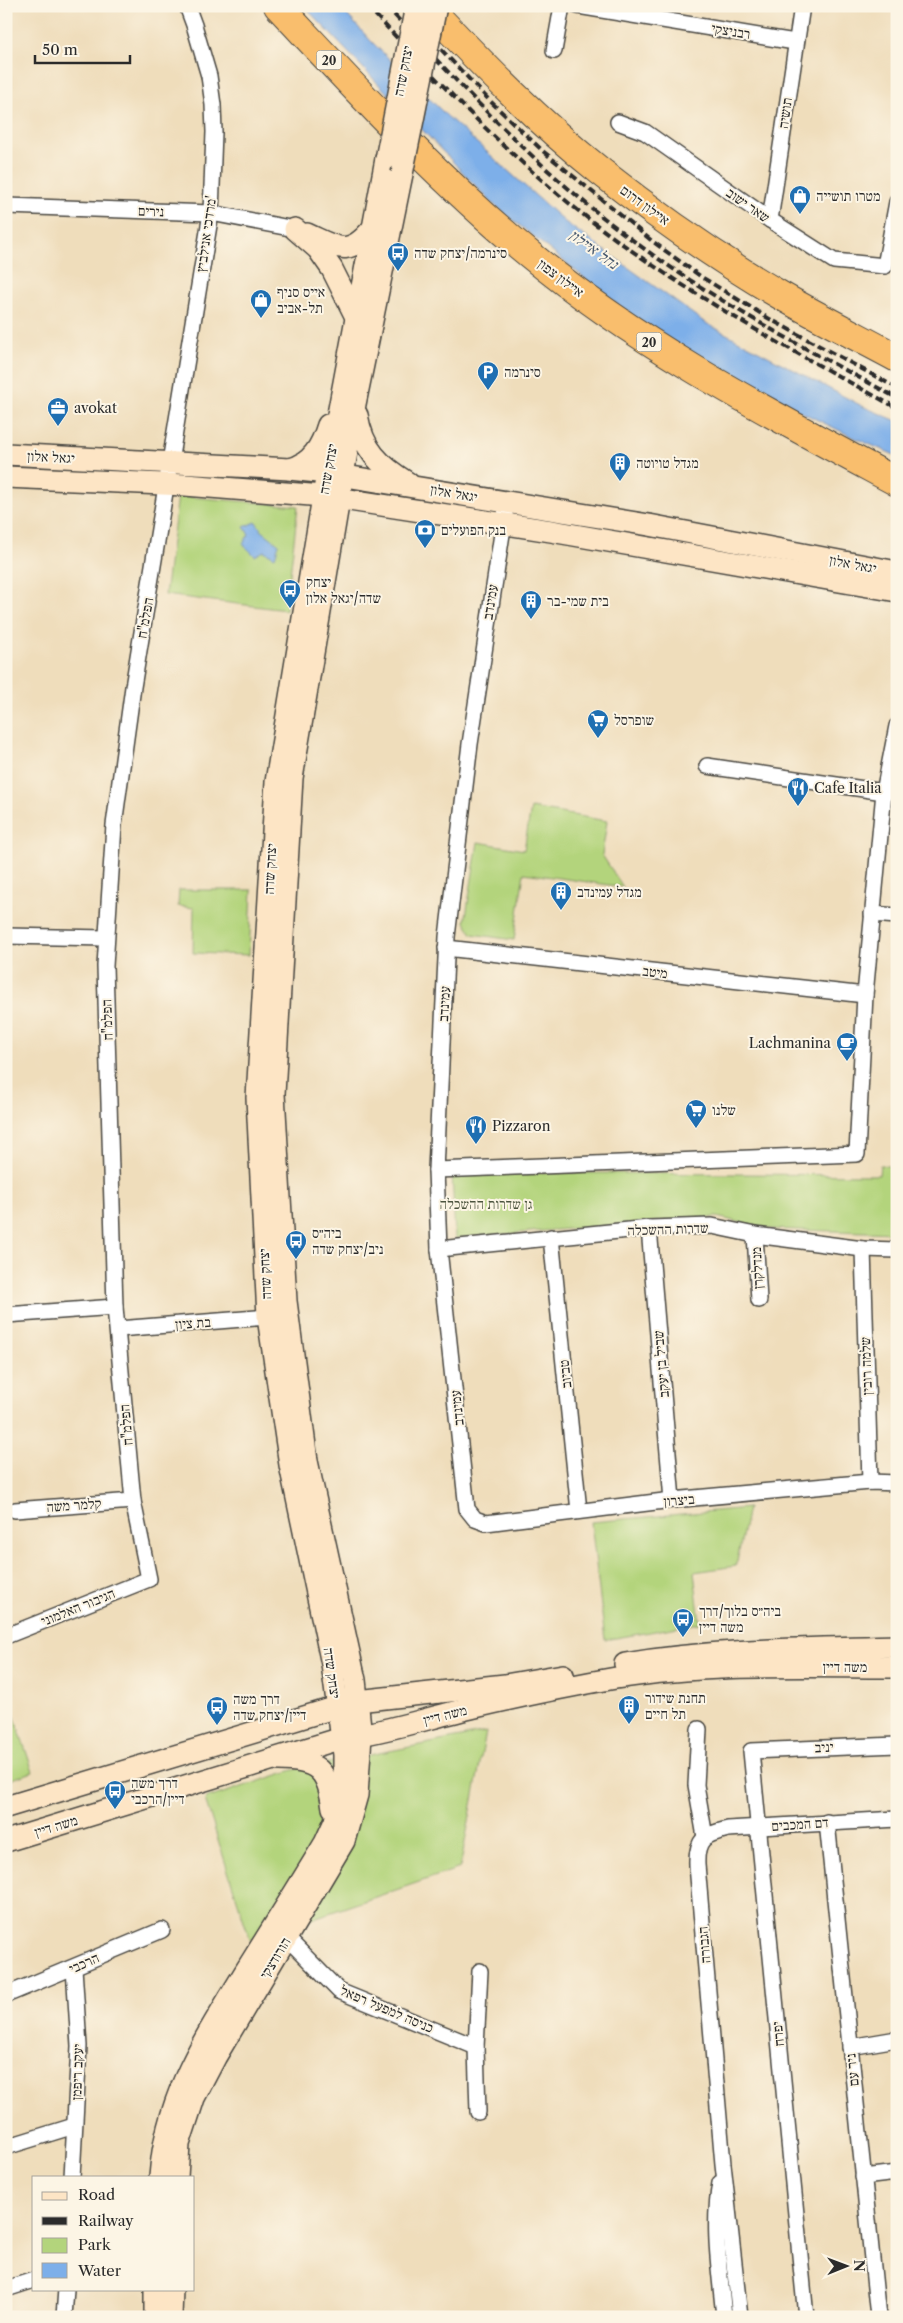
<svg xmlns="http://www.w3.org/2000/svg" width="903" height="2323" viewBox="0 0 903 2323" font-family="'Libre Caslon Text','Frank Ruhl Libre',serif">
<style>
.green{fill:#b3d47c;stroke:#6f8054}
.water{fill:#7dafe9;stroke:#546d8a}
.lines{fill:none;stroke-linecap:round;stroke-linejoin:round}
.street-casing{stroke:#484641;stroke-width:18}
.secondary-casing{stroke:#484641;stroke-width:24}
.highway-casing{stroke:#484641;stroke-width:30}
.street{stroke:#fff;stroke-width:15}
.secondary{stroke:#fde5c5;stroke-width:21}
.highway{stroke:#f9be6d;stroke-width:28}
.rail{stroke:#2b2b2b;stroke-width:4;stroke-dasharray:8 4;stroke-linecap:butt}
.secondary-bridge-casing{stroke:#484641;stroke-width:24;stroke-linecap:butt}
.secondary-bridge{stroke:#fde5c5;stroke-width:21}
.labels{text-anchor:middle;dominant-baseline:central;stroke-width:4;stroke-linejoin:round;paint-order:stroke}
.shield{fill:#fcf5e5;stroke:#6a6863;stroke-width:1}
.shield-label{font-size:12px;font-weight:bold;fill:#2b2b2b}
.street-label{font-size:14px;fill:#2b2b2b;stroke:#fcf5e5}
.poi-label{font-size:14px;fill:#2b2b2b;stroke:#fcf5e5;text-anchor:start}
.park-label{font-size:14px;fill:#4d553f;stroke:#fcf5e5}
.water-label{font-size:15px;font-style:italic;fill:#48596e;stroke:#fcf5e5}
</style>
<rect width="100%" height="100%" fill="#fcf5e5"/>
<filter id="ink" filterUnits="userSpaceOnUse"><feTurbulence type="fractalNoise" baseFrequency=".02" numOctaves="2"/><feDisplacementMap in="SourceGraphic" scale="10" xChannelSelector="R" yChannelSelector="G"/><feConvolveMatrix kernelMatrix="1 2 1 2 8 2 1 2 1" color-interpolation-filters="sRGB"/></filter>
<filter id="wash" filterUnits="userSpaceOnUse"><feTurbulence type="fractalNoise" baseFrequency=".0096" numOctaves="4" result="noise"/><feDisplacementMap in="SourceGraphic" scale="20" xChannelSelector="R" yChannelSelector="G"/><feGaussianBlur stdDeviation="1.12" result="paint"/><feColorMatrix in="noise" values="0 0 0 0 0 0 0 0 0 0 0 0 0 0 0 0 0 1.4 0 .05"/><feComposite in="paint" operator="in"/></filter>
<g filter="url(#wash)">
<rect width="100%" height="100%" fill="#efddbb"/>
<g class="green">
<polygon points="178,496 298,506 286,610 165,595"/>
<polygon points="531,808 607,821 602,855 623,887 524,873 514,940 472,934 465,922 478,842 524,850"/>
<polygon points="179,890 252,890 249,955 193,953 194,908 178,906"/>
<polygon points="880,1165 897,1167 897,1233 768,1229 717,1217 455,1238 452,1172 879,1175"/>
<polygon points="748,1508 736,1566 694,1572 700,1623 605,1640 591,1522"/>
<polygon points="6,1691 33,1772 6,1781"/>
<polygon points="486,1732 460,1868 250,1940 205,1799 293,1770"/>
</g>
<g class="water">
<polygon points="304,6 339,6 371,41 448,117 565,222 704,322 862,406 897,421 897,456 857,439 727,376 640,323 492,203"/>
<polygon points="256,522 262,531 279,544 275,557 264,551 255,556 243,544 249,534 244,527"/>
</g>
</g>
<g filter="url(#ink)">
<g class="lines">
<g class="street-casing">
<g id="street">
<polyline points="578,6 795,42"/>
<polyline points="554,51 562,6"/>
<polyline points="618,122 645,132 770,220 834,261 885,266 897,202"/>
<polyline points="6,206 211,213 295,229"/>
<polyline points="770,220 802,6"/>
<polyline points="505,514 470,744 447,937 436,1170 439,1249 467,1509 475,1519 486,1523 672,1500 870,1482 897,1483"/>
<polyline points="707,766 884,792"/>
<polyline points="872,914 897,916"/>
<polyline points="6,936 106,938"/>
<polyline points="446,948 865,995"/>
<polyline points="436,1170 857,1154 865,995 884,792 897,726"/>
<polyline points="649,1228 672,1500"/>
<polyline points="755,1235 759,1300"/>
<polyline points="551,1237 579,1511"/>
<polyline points="439,1249 649,1228 712,1226 755,1235 863,1249 897,1250"/>
<polyline points="863,1249 870,1482"/>
<polyline points="6,1315 115,1307"/>
<polyline points="118,1329 268,1317"/>
<polyline points="15,1510 133,1501"/>
<polyline points="6,1636 149,1579 133,1501 115,1307 105,966 114,825 133,687 211,213 214,132 213,105 209,76 194,25 187,6"/>
<polyline points="699,1729 696,1785 705,1837"/>
<polyline points="827,1822 878,2317"/>
<polyline points="287,1938 339,1991 476,2047"/>
<polyline points="6,1995 162,1930"/>
<polyline points="850,2047 897,2039"/>
<polyline points="478,2112 476,2047 480,1971"/>
<polyline points="6,2147 74,2126"/>
<polyline points="72,2177 79,2046 74,1968"/>
<polyline points="863,2177 897,2173"/>
<path d="M720,2183C712,2228 720,2272 724,2317"/>
<polyline points="6,2289 34,2280"/>
<polyline points="64,2317 66,2289"/>
<path d="M740,2317L723,2164L697,1865C696,1839 704,1835 728,1829L897,1819"/>
<polyline points="806,2317 751,1751 897,1745"/>
</g>
</g>
<g class="secondary-casing">
<g id="secondary">
<polyline points="295,229 318,249 332,269 356,317"/>
<path d="M307,234C338,248 348,258 373,228"/>
<path d="M357,415C363,450 379,465 408,483"/>
<polyline points="6,454 290,469 327,473 649,525 897,572"/>
<path d="M290,469C312,464 322,445 328,425"/>
<polyline points="6,477 185,485 323,496 551,531 897,591"/>
<path d="M625,1664C715,1649 806,1649 897,1646"/>
<path d="M279,1760C319,1760 328,1771 333,1808"/>
<polyline points="6,1807 357,1701 505,1685 563,1675"/>
<path d="M6,1841L342,1738C387,1732 431,1717 475,1707C522,1696 569,1686 616,1678C709,1663 804,1667 897,1667"/>
<path d="M160,2177C166,2095 204,2040 245,1972C272,1929 299,1886 325,1843L335,1821L344,1779V1755L332,1664L290,1465L268,1317L257,1098L276,782L327,473L386,159"/>
<polyline points="177,2177 179,2144 194,2098 216,2056 344,1841 357,1795 361,1736 355,1680 307,1461 286,1301 274,1094 292,778 355,404 402,174"/>
<polyline points="155,2317 155,2289"/>
<polyline points="171,2317 172,2289"/>
</g>
</g>
<g class="highway-casing">
<g id="highway">
<path d="M278,6C359,92 437,178 528,253C640,346 769,413 897,482"/>
<path d="M427,6C482,64 537,121 600,171C657,216 717,258 780,295C818,317 858,337 897,358"/>
</g>
</g>
<use href="#street" class="street"/>
<use href="#secondary" class="secondary"/>
<use href="#highway" class="highway"/>
<g class="rail">
<path d="M367,6C432,75 497,144 570,204C671,286 783,346 897,408"/>
<path d="M386,6C459,84 533,164 618,229C704,296 801,346 897,398"/>
<polyline points="400,6 489,100 544,152 652,241 700,276 768,318 897,388"/>
</g>
<g class="secondary-bridge-casing">
<g id="secondary-bridge">
<polyline points="386,159 416,6"/>
<polyline points="402,174 436,6"/>
</g>
</g>
<use href="#secondary-bridge" class="secondary-bridge"/>
</g>
</g>
<defs>
<g id="shop-pin" transform="scale(1.125)"><path d="M0 17L-7.5 6A9.5 9.5 0 1 1 7.5 6Z" fill="#1f6fb2" stroke="#fcf5e5"/><path d="M-5-2.5h2.3a2.7 3.5 0 0 1 5.4 0H5L5.5 6h-11ZM-1.5-2.5h3a1.5 2.3 0 0 0-3 0Z" fill="#fff"/></g>
<g id="bus-pin" transform="scale(1.125)"><path d="M0 17L-7.5 6A9.5 9.5 0 1 1 7.5 6Z" fill="#1f6fb2" stroke="#fcf5e5"/><path d="M-5-6H5V4H4V6H2V4H-2V6H-4V4H-5ZM-3.5-4V0h7V-4ZM-3.5 1.2v1.5H-2V1.2ZM2 1.2v1.5H3.5V1.2Z" fill="#fff"/></g>
<g id="parking-pin" transform="scale(1.125)"><path d="M0 17L-7.5 6A9.5 9.5 0 1 1 7.5 6Z" fill="#1f6fb2" stroke="#fcf5e5"/><path d="M-3.5-5.5H1a3.5 3.5 0 0 1 0 7H-1V5.5H-3.5ZM-1-3.4V-.6H.8a1.4 1.4 0 0 0 0-2.8Z" fill="#fff"/></g>
<g id="office-pin" transform="scale(1.125)"><path d="M0 17L-7.5 6A9.5 9.5 0 1 1 7.5 6Z" fill="#1f6fb2" stroke="#fcf5e5"/><path d="M-6-3h4V-5.5h4V-3h4V5H-6ZM-1-4.5V-3h2v-1.5ZM-6 0V1H6V0Z" fill="#fff"/></g>
<g id="building-pin" transform="scale(1.125)"><path d="M0 17L-7.5 6A9.5 9.5 0 1 1 7.5 6Z" fill="#1f6fb2" stroke="#fcf5e5"/><path d="M-4-6H4V6H1V3H-1V6H-4ZM-2.5-4.3h1.7v1.8h-1.7ZM.8-4.3h1.7v1.8H.8ZM-2.5-1h1.7V.8h-1.7ZM.8-1h1.7V.8H.8Z" fill="#fff"/></g>
<g id="bank-pin" transform="scale(1.125)"><path d="M0 17L-7.5 6A9.5 9.5 0 1 1 7.5 6Z" fill="#1f6fb2" stroke="#fcf5e5"/><path d="M-6-4H6V4H-6ZM0-2.3a2.3 2.3 0 1 0 0 4.6a2.3 2.3 0 1 0 0-4.6Z" fill="#fff"/></g>
<g id="supermarket-pin" transform="scale(1.125)"><path d="M0 17L-7.5 6A9.5 9.5 0 1 1 7.5 6Z" fill="#1f6fb2" stroke="#fcf5e5"/><path d="M-6-5.5h2.5l.6 2H6L4.5 2H-2.5L-4.4-4H-6ZM-1.5 3.2a1.3 1.3 0 1 0 .1 0ZM3 3.2a1.3 1.3 0 1 0 .1 0Z" fill="#fff"/></g>
<g id="restaurant-pin" transform="scale(1.125)"><path d="M0 17L-7.5 6A9.5 9.5 0 1 1 7.5 6Z" fill="#1f6fb2" stroke="#fcf5e5"/><path d="M-5-6h1v4h1v-4h1v4h1v-4h1v5L-1.5 .5V6h-2V.5L-5-1ZM5-6V6H3V1.5H1.5Q1.5-4 5-6Z" fill="#fff"/></g>
<g id="cafe-pin" transform="scale(1.125)"><path d="M0 17L-7.5 6A9.5 9.5 0 1 1 7.5 6Z" fill="#1f6fb2" stroke="#fcf5e5"/><path d="M-5.5-4.5H6V0H3Q3 3.5 0 3.5H-2.5Q-5.5 3.5-5.5 0ZM3-3.2v2h1.7v-2ZM-6 4.5H4V6H-6Z" fill="#fff"/></g>
</defs>
<g fill-rule="evenodd">
<use href="#shop-pin" x="800" y="196"/>
<use href="#bus-pin" x="398" y="253"/>
<use href="#shop-pin" x="261" y="300"/>
<use href="#parking-pin" x="488" y="372"/>
<use href="#office-pin" x="58" y="408"/>
<use href="#building-pin" x="620" y="463"/>
<use href="#bank-pin" x="425" y="530"/>
<use href="#bus-pin" x="290" y="590"/>
<use href="#building-pin" x="531" y="601"/>
<use href="#supermarket-pin" x="598" y="720"/>
<use href="#restaurant-pin" x="798" y="788"/>
<use href="#building-pin" x="561" y="892"/>
<use href="#cafe-pin" x="847" y="1043"/>
<use href="#supermarket-pin" x="696" y="1110"/>
<use href="#restaurant-pin" x="476" y="1126"/>
<use href="#bus-pin" x="296" y="1241"/>
<use href="#bus-pin" x="683" y="1619"/>
<use href="#building-pin" x="629" y="1706"/>
<use href="#bus-pin" x="217" y="1707"/>
<use href="#bus-pin" x="115" y="1791"/>
</g>
<g class="labels">
<g class="shield">
<rect x="316.5" y="50.5" width="25" height="19" rx="4"/>
<rect x="636.5" y="332.5" width="25" height="19" rx="4"/>
</g>
<g class="shield-label">
<text x="329" y="60">20</text>
<text x="649" y="342">20</text>
</g>
<g class="street-label">
<text transform="translate(731 31) rotate(9)">רבניצקי</text>
<text transform="translate(403 71) rotate(-79)">יצחק שדה</text>
<text transform="translate(785 113) rotate(-82)">תושיה</text>
<text transform="translate(645 205) rotate(36)">איילון דרום</text>
<text transform="translate(748 205) rotate(35)">שאר ישוב</text>
<text transform="translate(151 211) rotate(2)">נירים</text>
<text transform="translate(206 234) rotate(-82)">מרדכי אנילביץ'</text>
<text transform="translate(561 278) rotate(37)">איילון צפון</text>
<text transform="translate(51 457) rotate(3)">יגאל אלון</text>
<text transform="translate(328 469) rotate(-80)">יצחק שדה</text>
<text transform="translate(454 493) rotate(10)">יגאל אלון</text>
<text transform="translate(853 564) rotate(11)">יגאל אלון</text>
<text transform="translate(490 602) rotate(-81)">עמינדב</text>
<text transform="translate(145 618) rotate(-80)">הפלמ"ח</text>
<text transform="translate(270 869) rotate(-87)">יצחק שדה</text>
<text transform="translate(655 972) rotate(7)">מיטב</text>
<text transform="translate(444 1004) rotate(-87)">עמינדב</text>
<text transform="translate(107 1020) rotate(-92)">הפלמ"ח</text>
<text transform="translate(668 1229) rotate(-2)">שדרות ההשכלה</text>
<text transform="translate(757 1268) rotate(-93)">מנדלקרן</text>
<text transform="translate(265 1274) rotate(-93)">יצחק שדה</text>
<text transform="translate(193 1323) rotate(-4)">בת ציון</text>
<text transform="translate(661 1364) rotate(-95)">שביל בן יעקב</text>
<text transform="translate(866 1366) rotate(-92)">שלמה רובין</text>
<text transform="translate(565 1374) rotate(-96)">טביוב</text>
<text transform="translate(457 1408) rotate(-96)">עמינדב</text>
<text transform="translate(126 1425) rotate(-95)">הפלמ"ח</text>
<text transform="translate(679 1500) rotate(-5)">ביצרון</text>
<text transform="translate(74 1505) rotate(-4)">קלמר משה</text>
<text transform="translate(78 1607) rotate(-22)">הגיבור האלמוני</text>
<text x="845" y="1667">משה דיין</text>
<text transform="translate(332 1673) rotate(82)">יצחק שדה</text>
<text transform="translate(445 1715) rotate(-14)">משה דיין</text>
<text transform="translate(824 1747) rotate(-3)">יניב</text>
<text transform="translate(800 1824) rotate(-4)">דם המכבים</text>
<text transform="translate(56 1826) rotate(-17)">משה דיין</text>
<text transform="translate(704 1945) rotate(-95)">הגבורה</text>
<text transform="translate(275 1958) rotate(-59)">הורודצקי</text>
<text transform="translate(84 1963) rotate(-24)">הרכבי</text>
<text transform="translate(387 2009) rotate(23)">כניסה למפעל רפאל</text>
<text transform="translate(778 2034) rotate(-96)">יפרח</text>
<text transform="translate(852 2070) rotate(-96)">ניר עם</text>
<text transform="translate(77 2072) rotate(-88)">יעקב ריפמן</text>
</g>
<g class="poi-label">
<text x="816" y="196">מטרו תושייה</text>
<text x="414" y="253">סינרמה/יצחק שדה</text>
<text x="277" y="292">אייס סניף<tspan x="277" dy="16">תל-אביב</tspan></text>
<text x="504" y="372">סינרמה</text>
<text x="74" y="408">avokat</text>
<text x="636" y="463">מגדל טויוטה</text>
<text x="441" y="530">בנק הפועלים</text>
<text x="306" y="582">יצחק<tspan x="306" dy="16">שדה/יגאל אלון</tspan></text>
<text x="547" y="601">בית שמי-בר</text>
<text x="614" y="720">שופרסל</text>
<text x="814" y="788">Cafe Italia</text>
<text x="577" y="892">מגדל עמינדב</text>
<text x="831" y="1043" text-anchor="end">Lachmanina</text>
<text x="712" y="1110">שלנו</text>
<text x="492" y="1126">Pizzaron</text>
<text x="312" y="1233">ביה״ס<tspan x="312" dy="16">ניב/יצחק שדה</tspan></text>
<text x="699" y="1611">ביה״ס בלוך/דרך<tspan x="699" dy="16">משה דיין</tspan></text>
<text x="645" y="1698">תחנת שידור<tspan x="645" dy="16">תל חיים</tspan></text>
<text x="233" y="1699">דרך משה<tspan x="233" dy="16">דיין/יצחק שדה</tspan></text>
<text x="131" y="1783">דרך משה<tspan x="131" dy="16">דיין/הרכבי</tspan></text>
</g>
<g class="park-label">
<text x="486" y="1204">גן שדרות ההשכלה</text>
</g>
<g class="water-label">
<text transform="translate(594 249) rotate(36)">נחל איילון</text>
</g>
</g>
<rect width="903" height="2323" fill="none" stroke="#fcf5e5" stroke-width="25"/>
<rect x="32" y="2176" width="162" height="115" fill="#fcf5e5" stroke="#a8a49b"/>
<rect x="42" y="2192" width="25" height="8" fill="#fde5c5" stroke="#a8a49b"/>
<text x="78" y="2200" font-size="15" fill="#2b2b2b">Road</text>
<rect x="42" y="2217" width="25" height="8" fill="#2b2b2b" stroke="#a8a49b"/>
<text x="78" y="2226" font-size="15" fill="#2b2b2b">Railway</text>
<rect x="42" y="2238" width="25" height="15" fill="#b3d47c" stroke="#a8a49b"/>
<text x="78" y="2250" font-size="15" fill="#2b2b2b">Park</text>
<rect x="42" y="2263" width="25" height="15" fill="#7dafe9" stroke="#a8a49b"/>
<text x="78" y="2276" font-size="15" fill="#2b2b2b">Water</text>
<g transform="translate(846 2266) rotate(89)" stroke="#fcf5e5" stroke-width="4" paint-order="stroke">
<path d="M0-4L9 19L0 12L-9 19Z" fill="#2b2b2b"/>
<text y="-8" font-size="14" font-weight="bold" text-anchor="middle" fill="#2b2b2b">N</text>
</g>
<path d="M35 55v8h95v-8" fill="none" stroke="#2b2b2b" stroke-width="2.5"/>
<text x="42" y="55" font-size="15" fill="#2b2b2b" stroke="#fcf5e5" stroke-width="4" paint-order="stroke">50 m</text>
</svg>
